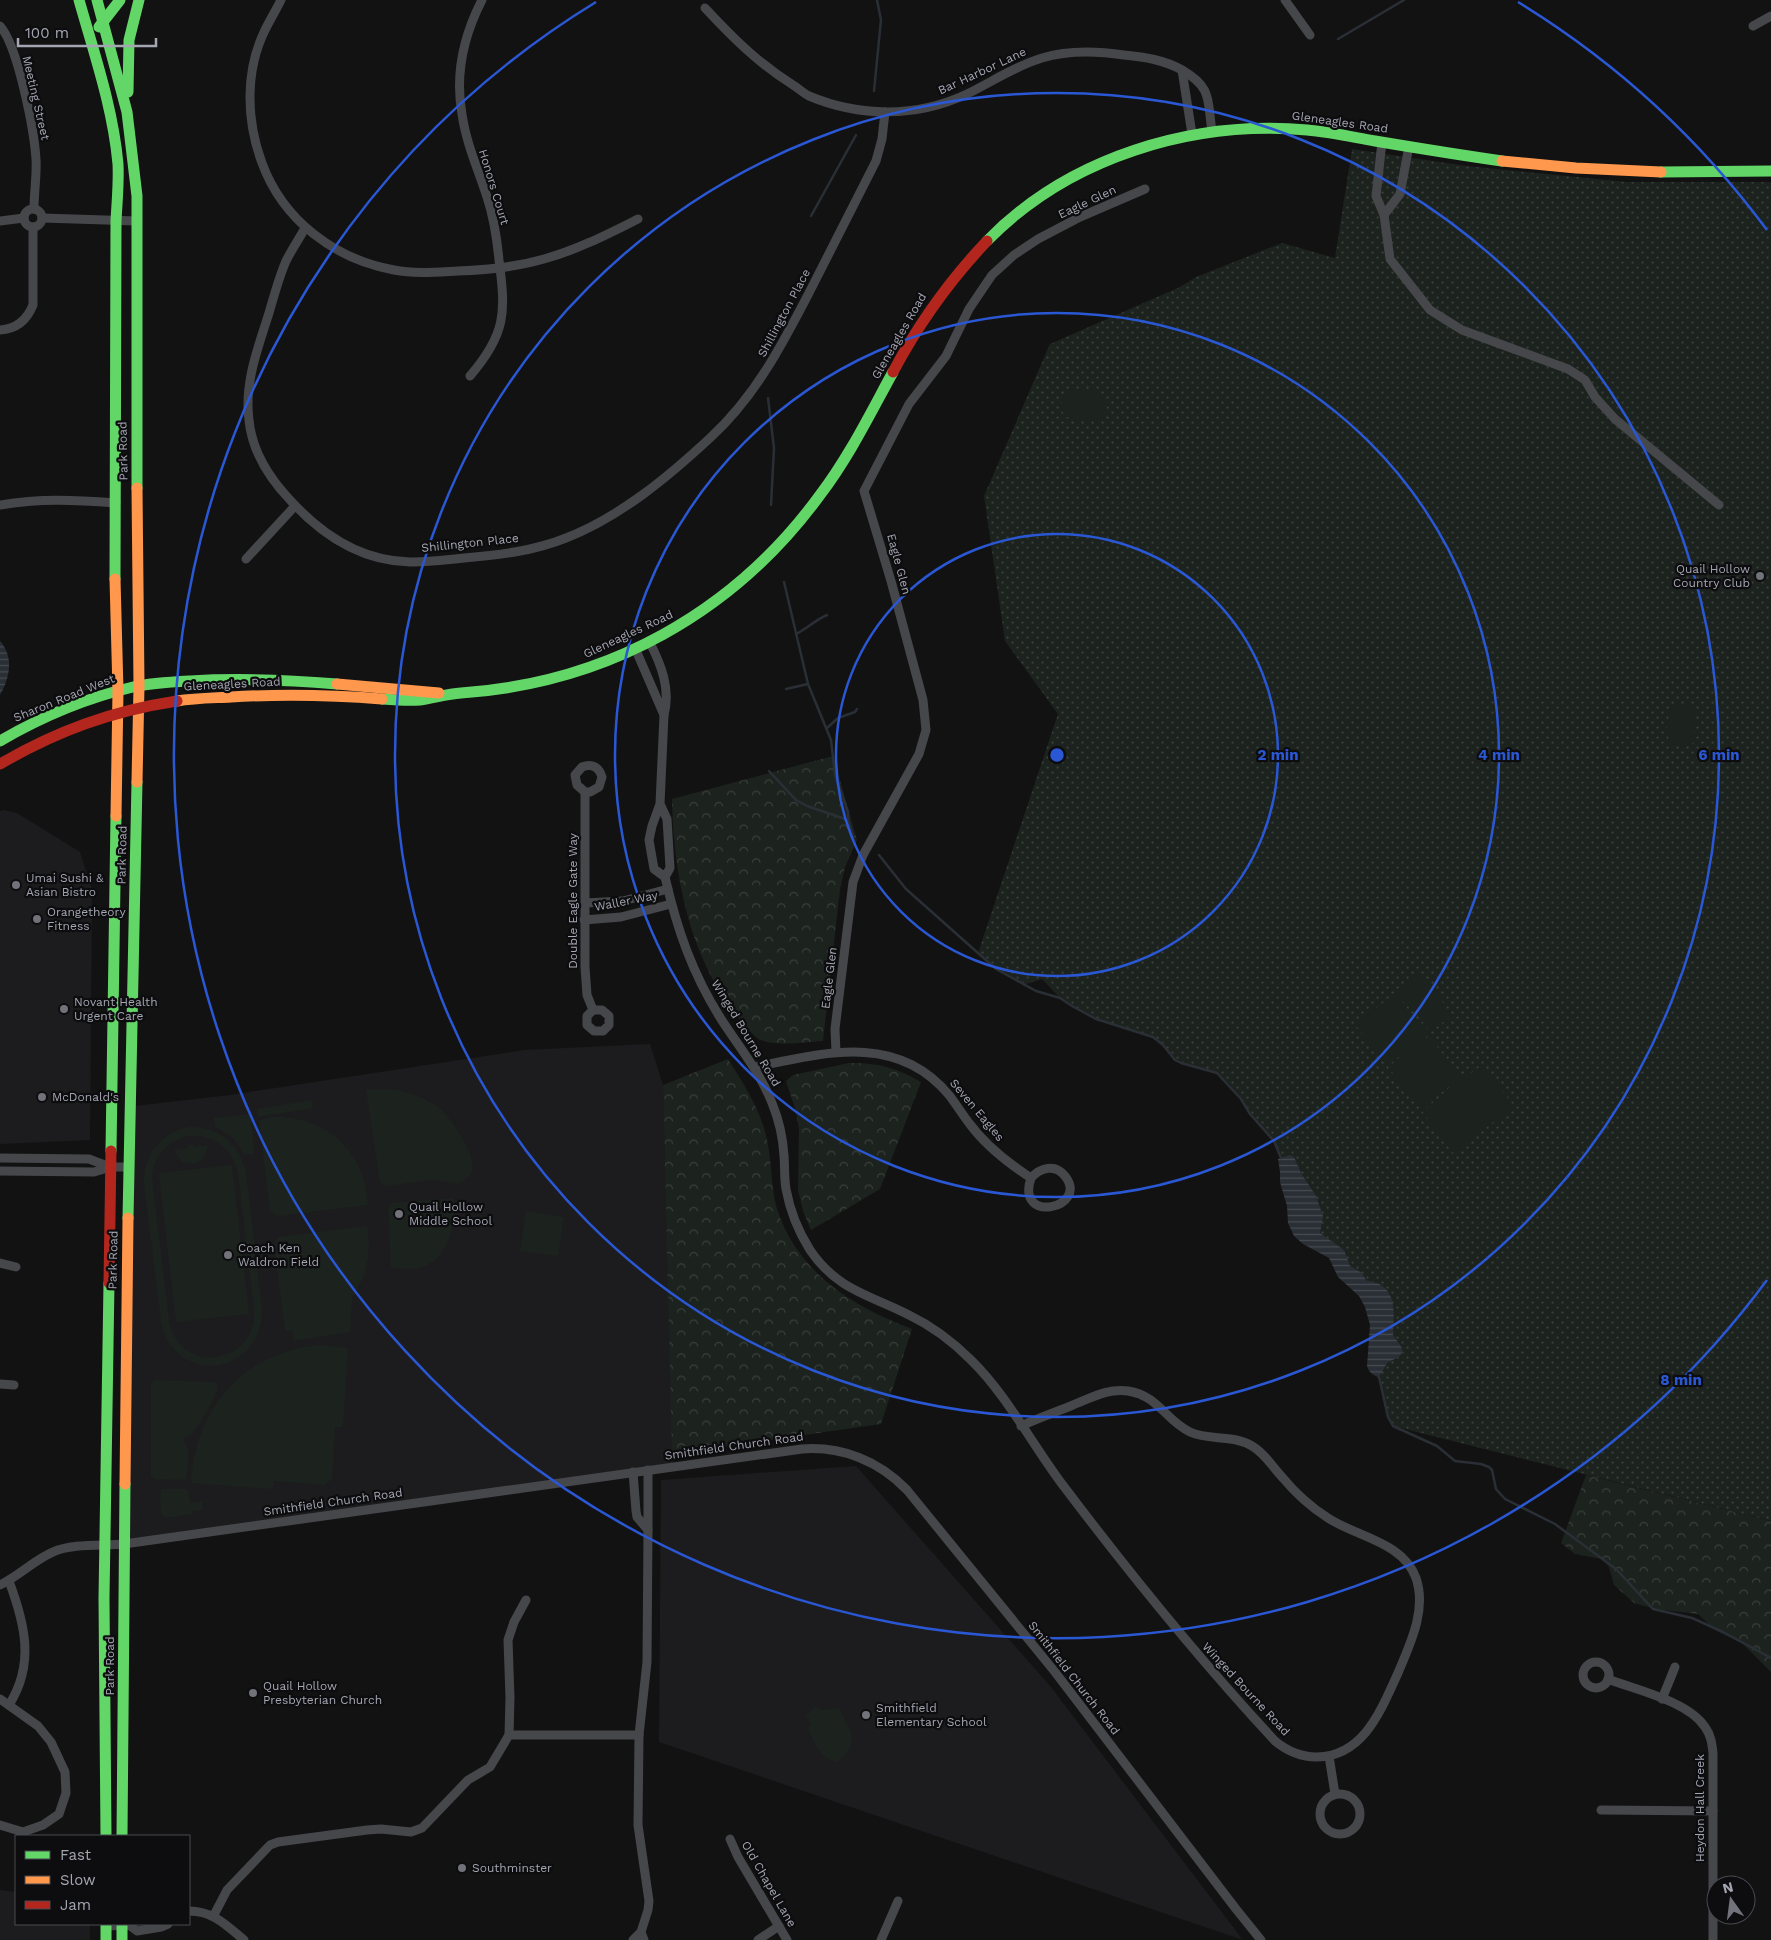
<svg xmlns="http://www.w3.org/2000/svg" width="1771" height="1940" viewBox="0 0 1771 1940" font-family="'Work Sans',sans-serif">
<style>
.built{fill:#1c1c1e}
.grass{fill:url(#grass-dots)}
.forest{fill:url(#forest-crowns)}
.park{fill:#1c221e;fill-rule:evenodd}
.water{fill:url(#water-rules)}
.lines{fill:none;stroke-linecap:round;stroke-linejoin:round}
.stream{stroke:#2a2f36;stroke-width:2.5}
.street{stroke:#46474b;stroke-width:9}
.fast{stroke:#63d668;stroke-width:11}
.slow{stroke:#ff974d;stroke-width:11}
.jam{stroke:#b3261e;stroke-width:11}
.ring{fill:none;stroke:#2a57d4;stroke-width:2.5}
.poi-dot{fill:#71727a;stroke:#0d0c0e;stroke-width:2}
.labels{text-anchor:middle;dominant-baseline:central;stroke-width:4.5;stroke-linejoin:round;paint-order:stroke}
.street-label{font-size:12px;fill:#a4a6b2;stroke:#0d0c0e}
.poi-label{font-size:12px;fill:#a4a6b2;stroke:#0d0c0e;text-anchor:start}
.centre{fill:#2a57d4;stroke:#0d0c0e;stroke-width:2.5}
.ring-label{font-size:15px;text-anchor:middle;font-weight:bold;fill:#2a57d4;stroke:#0d0c0e;stroke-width:4.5;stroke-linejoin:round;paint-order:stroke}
</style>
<defs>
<pattern id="grass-dots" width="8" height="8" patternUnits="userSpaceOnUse" patternTransform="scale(1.25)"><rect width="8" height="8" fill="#1c221e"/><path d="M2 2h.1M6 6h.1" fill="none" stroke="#3a3f3c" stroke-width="1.8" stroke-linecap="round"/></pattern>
<pattern id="forest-crowns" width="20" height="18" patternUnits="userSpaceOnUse" patternTransform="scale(1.25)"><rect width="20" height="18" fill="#1c221e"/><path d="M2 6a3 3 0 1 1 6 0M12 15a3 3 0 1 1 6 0" fill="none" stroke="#3a3f3c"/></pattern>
<pattern id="water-rules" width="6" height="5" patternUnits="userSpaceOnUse" patternTransform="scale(1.25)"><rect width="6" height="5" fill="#2a2f36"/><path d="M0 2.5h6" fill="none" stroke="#464a51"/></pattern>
</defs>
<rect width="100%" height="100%" fill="#121212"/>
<g class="built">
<polygon points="3,810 17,813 80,852 92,889 90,1140 0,1144 0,811"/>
<polygon points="650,1044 663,1085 673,1463 129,1541 134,1106 230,1095 524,1050"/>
<polygon points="856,1466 1051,1687 1243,1940 659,1742 661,1480"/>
<polygon points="0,1890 16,1892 16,1924 90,1924 90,1940 0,1940"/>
</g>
<path class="grass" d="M1352,149L1467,166L1627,182H1771V1521L1393,1426C1383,1405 1385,1384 1370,1365L1378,1312L1327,1248L1281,1158L1274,1141L1250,1114L1241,1099L1217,1073L1181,1063L1175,1060L1163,1045L1153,1037L1096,1019L1072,1006L1060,998L1042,979L1023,985L996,969L978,953L1058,714L1005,641L984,496L1050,344L1180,287L1196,277L1282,243L1335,258Z"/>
<g class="forest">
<path d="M833,756L857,840L845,867L840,889L823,1041C808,1042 772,1047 759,1039C750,1033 742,1023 736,1014C689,957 673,872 672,799Z"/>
<path d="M728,1059C745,1086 763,1113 768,1145C772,1166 771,1187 777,1209C798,1273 852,1306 912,1329L881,1424L672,1454L663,1085Z"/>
<path d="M849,1063C876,1062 898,1068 921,1082L880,1189L811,1230L803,1211L798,1190L799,1128L795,1108L786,1081L793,1075Z"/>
<polygon points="1586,1475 1771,1521 1771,1672 1743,1644 1715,1630 1698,1614 1655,1609 1634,1603 1614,1585 1609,1567 1602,1559 1575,1554 1561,1543"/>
</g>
<g class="park">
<path d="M1073,390H1094L1099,392L1107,405L1106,415L1100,419L1093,421L1066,417C1058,408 1061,395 1073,390Z"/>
<path d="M1679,703L1691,706L1695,714L1693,727L1694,742L1687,746L1672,744C1663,734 1667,709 1679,703Z"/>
<polygon points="1420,972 1452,1015 1430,1032 1398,989"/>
<polygon points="1396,993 1427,1035 1387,1066 1355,1024"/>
<polygon points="1429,1036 1461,1078 1420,1108 1388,1067"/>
<polygon points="1482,1065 1514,1106 1453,1153 1422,1111"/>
<path d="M366,1090C381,1089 397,1088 412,1094C421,1097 431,1102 439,1108C451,1117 477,1156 472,1171C470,1176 463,1181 459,1184L432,1180L386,1186L380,1182Z"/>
<polygon points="312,1100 313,1108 258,1117 257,1109"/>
<polygon points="251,1114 254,1154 244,1154 233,1138 215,1126 214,1118"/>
<path d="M272,1117C326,1115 365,1151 368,1205L277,1216L270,1211L259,1120Z"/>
<path d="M188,1127C219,1126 239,1143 246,1172L262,1308C264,1376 174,1388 161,1321L144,1184C144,1155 159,1134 188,1127ZM189,1136C214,1134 232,1149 238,1173L254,1310C257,1366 179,1376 169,1320L152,1178C154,1155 167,1141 189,1136Z"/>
<path d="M193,1144L194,1147L208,1145C207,1160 195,1168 181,1161L174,1150L188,1148L187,1145Z"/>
<polygon points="232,1165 249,1314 176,1322 159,1173"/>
<path d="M454,1198C456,1222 449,1259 422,1267C412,1270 401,1269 391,1268L388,1208L392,1203Z"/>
<polygon points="526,1211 564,1217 558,1256 520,1251"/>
<polygon points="367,1226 369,1241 368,1259 364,1276 352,1298 350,1332 293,1341 292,1331 285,1331 274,1244 279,1237 285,1236"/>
<path d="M321,1345L348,1348L343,1427H335L332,1479L325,1485L274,1481L273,1489L191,1483C195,1408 244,1351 321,1345Z"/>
<path d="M155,1380L214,1382L218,1385C218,1395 199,1425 192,1434C189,1436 185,1438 182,1440C193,1447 187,1468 186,1480L155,1479L151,1476V1384Z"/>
<polygon points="162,1489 186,1489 189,1492 190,1503 202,1501 203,1510 191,1511 192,1514 166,1518 161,1514 160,1494"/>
<path d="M815,1707L823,1710L839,1708L851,1733L852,1744L844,1756L837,1762C821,1760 815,1742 808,1729L811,1723L806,1716Z"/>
</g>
<g class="water">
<path d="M0,641C14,657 10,677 0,695Z"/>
<path d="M1290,1155L1294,1157L1301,1173L1316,1196L1323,1216L1320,1233L1344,1250L1350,1266L1362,1273L1366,1280C1370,1282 1377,1282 1381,1285C1398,1296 1393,1318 1393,1335L1402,1348V1352L1400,1356L1387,1363L1379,1377C1372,1375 1369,1372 1367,1366L1370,1325L1365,1307L1359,1296L1338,1277L1329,1258L1303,1244L1294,1236L1288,1223L1287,1206L1280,1182V1172L1278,1159Z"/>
</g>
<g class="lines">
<g class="stream">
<polyline points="1338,39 1404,0"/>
<polyline points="874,91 881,20 877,0"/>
<polyline points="811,216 856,135"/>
<polyline points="768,398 774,448 771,505"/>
<polyline points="784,582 808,684 831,740 835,775 848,812 848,820 853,837"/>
<path d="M796,634C807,629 815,620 827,615"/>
<polyline points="786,689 808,684"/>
<polyline points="827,728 838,718 855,712 857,709"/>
<polyline points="769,771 796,800 807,806 848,820"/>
<polyline points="879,855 906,889 996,969 1036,991 1060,998 1072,1006 1096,1019 1153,1037 1163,1045 1175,1060 1181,1063 1217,1073 1241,1099 1250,1114 1274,1141 1281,1158"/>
<polyline points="1379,1377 1388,1417 1393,1426 1437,1446 1455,1461 1481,1464 1489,1467 1492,1470 1496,1489 1505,1499 1555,1524 1616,1569 1653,1609 1692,1618 1723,1632 1771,1658"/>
</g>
<g class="street">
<path d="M281,0C276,10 270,20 265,30C245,71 246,120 262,163C283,220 334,259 394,270C415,274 437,272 458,271C487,270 516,267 544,259C577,250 608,234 638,219"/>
<polyline points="1285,0 1310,35"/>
<path d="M705,8C733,38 758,63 793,85C798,88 803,93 809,96C859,117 916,118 967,94C992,82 1015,66 1042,58C1068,50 1097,51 1124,55C1145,57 1164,60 1182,70"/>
<path d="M0,26C18,46 34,130 36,159C37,175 34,192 34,209"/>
<polyline points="1753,26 1771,16"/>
<path d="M1192,134L1182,70C1213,88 1207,100 1212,131"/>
<polyline points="1382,142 1376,196 1384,215 1400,194 1409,146"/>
<circle cx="33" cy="218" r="9"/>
<polyline points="1384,215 1390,259 1430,310 1462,330 1568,369 1585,380 1595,397 1615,419 1719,505"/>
<polyline points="42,218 137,221"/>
<polyline points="0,221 24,218"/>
<path d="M305,228C299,239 292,249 286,261C279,277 274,296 269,313C258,348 244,383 249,420C252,452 269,478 291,501C322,535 362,561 410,562C428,562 446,560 464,558C499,555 534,551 566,538C620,517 668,477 710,438C756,396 783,343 811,289C833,246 854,204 876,161L882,139L885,112"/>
<path d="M0,330C17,329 27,320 33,305V227"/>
<path d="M470,376C506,334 506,313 499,260C497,239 494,218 487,197C478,169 466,143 462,114C455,75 464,35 482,0"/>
<path d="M0,505C39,498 77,500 116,503"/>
<polyline points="246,559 295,506"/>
<path d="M635,648L664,715C671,689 661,664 649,641"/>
<path d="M585,792L577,785L575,775L582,767C592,763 599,767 602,777L599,787L590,792H585V967L587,995L593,1010H602L609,1016V1025L603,1031H594L587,1025V1016L593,1010"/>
<polyline points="660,804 667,819 670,868 665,877 654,869 649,840 652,826 660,804 664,715"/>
<path d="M665,877C677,929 692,973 721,1019C739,1047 760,1072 772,1103C779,1120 783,1138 784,1156C785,1167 784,1178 786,1189C790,1211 798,1231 810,1250C837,1290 870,1295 909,1315C932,1326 953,1342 971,1360C1006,1394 1032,1444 1062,1484C1130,1574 1198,1658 1275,1741C1287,1751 1302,1757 1317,1757C1364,1756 1381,1710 1398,1673C1410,1644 1427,1610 1416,1578C1403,1542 1357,1537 1328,1518C1311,1507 1296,1494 1283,1478C1272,1467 1266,1454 1252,1446C1232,1434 1209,1441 1190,1432C1165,1420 1159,1396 1128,1391C1108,1388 1091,1398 1073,1405C1056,1412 1038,1418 1021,1426"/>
<polyline points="585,903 623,901 668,889"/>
<polyline points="584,920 621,917 671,904"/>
<polyline points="836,1052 835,1029 853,882 863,855 919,754 926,730 923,700 891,581 864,491 909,404 946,356 969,309 992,275 1014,255 1038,239 1080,217 1145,189"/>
<path d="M755,1067C823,1053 897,1032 949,1095C956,1104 962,1114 969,1123C985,1145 1008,1163 1031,1178C1015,1225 1090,1208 1065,1176C1055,1163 1040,1168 1031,1178"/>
<polyline points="0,1158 89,1159 110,1167"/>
<polyline points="0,1171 94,1172 111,1167 129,1167"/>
<polyline points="0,1263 16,1267"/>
<polyline points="0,1384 14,1385"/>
<polyline points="633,1472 636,1511 637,1517 648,1530 648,1470"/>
<path d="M9,1581C25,1624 35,1664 9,1705"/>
<path d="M0,1585C19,1576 34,1560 53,1552C72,1543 103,1546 124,1544L802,1449C842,1446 879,1461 907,1490L1055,1672L1236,1909L1261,1940"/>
<circle cx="1596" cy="1675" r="13"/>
<path d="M1608,1679C1636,1690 1688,1701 1705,1727C1711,1735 1712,1744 1713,1753V1940"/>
<polyline points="0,1699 38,1726 51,1742 65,1772 66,1793 59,1814 43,1825 23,1832 0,1825"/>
<polyline points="1662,1699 1675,1667"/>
<polyline points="509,1735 510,1698 508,1640 514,1622 526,1600"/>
<polyline points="1329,1756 1335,1794"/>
<circle cx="1340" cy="1814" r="20"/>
<polyline points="1601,1810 1713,1811"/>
<polyline points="730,1839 738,1857 787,1940"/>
<path d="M189,1911C213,1911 226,1925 244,1940"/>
<polyline points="214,1915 227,1890 270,1845 278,1842 367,1830 381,1829 411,1832 422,1828 468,1780 490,1767 509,1735 639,1735"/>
<polyline points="106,1926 129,1925 137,1931 161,1927 168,1924"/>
<polyline points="641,1932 648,1910 649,1901 638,1825 639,1735 647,1662 648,1530"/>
<polyline points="633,1940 641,1932 644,1940"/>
<polyline points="758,1940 779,1926"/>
<polyline points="881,1940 898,1901"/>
</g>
<g class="fast">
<path d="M79,0C94,53 113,108 118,164C119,182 117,202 116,221L115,579"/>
<polyline points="97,0 127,112 137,196 137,488"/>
<polyline points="99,27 120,0"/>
<polyline points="128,92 129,40 139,0"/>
<polyline points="1661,172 1771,171"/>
<path d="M987,241C1069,157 1192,120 1307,130C1330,132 1352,137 1375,141C1417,148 1460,155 1502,161"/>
<path d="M382,699C395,700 408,701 420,700C434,698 447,694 461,693C607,683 734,613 820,495C849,457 870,414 893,372"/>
<path d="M0,741C41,717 86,698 133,687C151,683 171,682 190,681C239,678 288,680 337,684"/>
<polyline points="111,1151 116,816"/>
<polyline points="128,1218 137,782"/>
<polyline points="106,1836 104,1598 109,1283"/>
<polyline points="122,1836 125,1484"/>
<polyline points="106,1924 106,1940"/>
<polyline points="122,1924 122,1940"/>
</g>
<g class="slow">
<polyline points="1502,161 1576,168 1661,172"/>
<polyline points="137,488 139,686 137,782"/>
<polyline points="115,579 118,691 116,816"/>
<polyline points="337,684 439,693"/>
<path d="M177,701C195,698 213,698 231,697C282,694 332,695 382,699"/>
<polyline points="125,1484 128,1218"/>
</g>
<g class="jam">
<path d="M893,372C919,323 949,281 987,241"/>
<path d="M0,764C57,731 111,711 177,701"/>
<polyline points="109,1283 111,1151"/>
</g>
</g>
<g class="ring">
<circle cx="1057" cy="755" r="221"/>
<circle cx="1057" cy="755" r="442"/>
<circle cx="1057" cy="755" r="662"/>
<path d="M1767 1280A883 883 0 1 1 596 2M1518 2A883 883 0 0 1 1767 230"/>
</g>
<g class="poi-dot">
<circle cx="1760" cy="576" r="5"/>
<circle cx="16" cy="885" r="5"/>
<circle cx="37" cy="919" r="5"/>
<circle cx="64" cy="1009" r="5"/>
<circle cx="42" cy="1097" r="5"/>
<circle cx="399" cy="1214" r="5"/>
<circle cx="228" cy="1255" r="5"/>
<circle cx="253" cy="1693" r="5"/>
<circle cx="866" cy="1715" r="5"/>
<circle cx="462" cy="1868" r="5"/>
</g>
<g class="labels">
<g class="street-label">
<text transform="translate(982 71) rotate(-25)">Bar Harbor Lane</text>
<text transform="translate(36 98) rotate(77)">Meeting Street</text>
<text transform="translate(1340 122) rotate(8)">Gleneagles Road</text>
<text transform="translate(494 187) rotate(73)">Honors Court</text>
<text transform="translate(1087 202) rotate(-25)">Eagle Glen</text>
<text transform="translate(784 313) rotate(-62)">Shillington Place</text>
<text transform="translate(899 336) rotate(-60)">Gleneagles Road</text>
<text transform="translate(123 451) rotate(-91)">Park Road</text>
<text transform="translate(470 543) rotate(-6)">Shillington Place</text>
<text transform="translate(899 564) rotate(75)">Eagle Glen</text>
<text transform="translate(628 634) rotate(-25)">Gleneagles Road</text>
<text transform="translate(232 684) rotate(-3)">Gleneagles Road</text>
<text transform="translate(64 698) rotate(-22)">Sharon Road West</text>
<text transform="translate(122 855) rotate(-89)">Park Road</text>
<text transform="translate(573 901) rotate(-90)">Double Eagle Gate Way</text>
<text transform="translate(626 901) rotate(-11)">Waller Way</text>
<text transform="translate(829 978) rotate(-83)">Eagle Glen</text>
<text transform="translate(746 1033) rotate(59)">Winged Bourne Road</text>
<text transform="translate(977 1110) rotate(50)">Seven Eagles</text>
<text transform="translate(113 1260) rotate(-89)">Park Road</text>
<text transform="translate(734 1446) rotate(-8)">Smithfield Church Road</text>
<text transform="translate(333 1502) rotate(-8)">Smithfield Church Road</text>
<text transform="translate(110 1666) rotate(-90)">Park Road</text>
<text transform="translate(1074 1678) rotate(52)">Smithfield Church Road</text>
<text transform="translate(1246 1689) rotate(47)">Winged Bourne Road</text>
<text transform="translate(1700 1808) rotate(-90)">Heydon Hall Creek</text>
<text transform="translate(769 1884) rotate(60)">Old Chapel Lane</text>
</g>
<g class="poi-label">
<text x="1750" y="569" text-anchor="end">Quail Hollow<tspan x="1750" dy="14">Country Club</tspan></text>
<text x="26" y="878">Umai Sushi &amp;<tspan x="26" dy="14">Asian Bistro</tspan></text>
<text x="47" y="912">Orangetheory<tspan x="47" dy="14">Fitness</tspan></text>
<text x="74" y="1002">Novant Health<tspan x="74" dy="14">Urgent Care</tspan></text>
<text x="52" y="1097">McDonald's</text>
<text x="409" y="1207">Quail Hollow<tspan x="409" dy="14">Middle School</tspan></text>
<text x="238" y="1248">Coach Ken<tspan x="238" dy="14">Waldron Field</tspan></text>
<text x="263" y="1686">Quail Hollow<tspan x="263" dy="14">Presbyterian Church</tspan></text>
<text x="876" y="1708">Smithfield<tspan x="876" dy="14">Elementary School</tspan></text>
<text x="472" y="1868">Southminster</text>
</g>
</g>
<circle cx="1057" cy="755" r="8" class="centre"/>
<g class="ring-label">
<text x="1278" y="760">2 min</text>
<text x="1499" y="760">4 min</text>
<text x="1719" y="760">6 min</text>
<text x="1681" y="1385">8 min</text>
</g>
<rect x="15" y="1835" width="175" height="90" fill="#0d0c0e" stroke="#494a50"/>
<rect x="25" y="1851" width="25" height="8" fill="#63d668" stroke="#494a50"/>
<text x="60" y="1860" font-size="15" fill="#a4a6b2">Fast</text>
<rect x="25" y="1876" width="25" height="8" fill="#ff974d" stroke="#494a50"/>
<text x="60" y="1885" font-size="15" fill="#a4a6b2">Slow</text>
<rect x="25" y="1901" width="25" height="8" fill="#b3261e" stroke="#494a50"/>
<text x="60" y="1910" font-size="15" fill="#a4a6b2">Jam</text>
<g transform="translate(1731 1900) rotate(346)"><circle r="24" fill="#0d0c0e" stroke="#494a50"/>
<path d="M0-4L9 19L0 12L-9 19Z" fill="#71727a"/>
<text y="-8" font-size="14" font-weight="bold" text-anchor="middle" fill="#a4a6b2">N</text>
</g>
<path d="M18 38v8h138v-8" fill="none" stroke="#a4a6b2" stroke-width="2.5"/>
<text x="25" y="38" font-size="15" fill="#a4a6b2" stroke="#0d0c0e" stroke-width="4" paint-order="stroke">100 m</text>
</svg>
